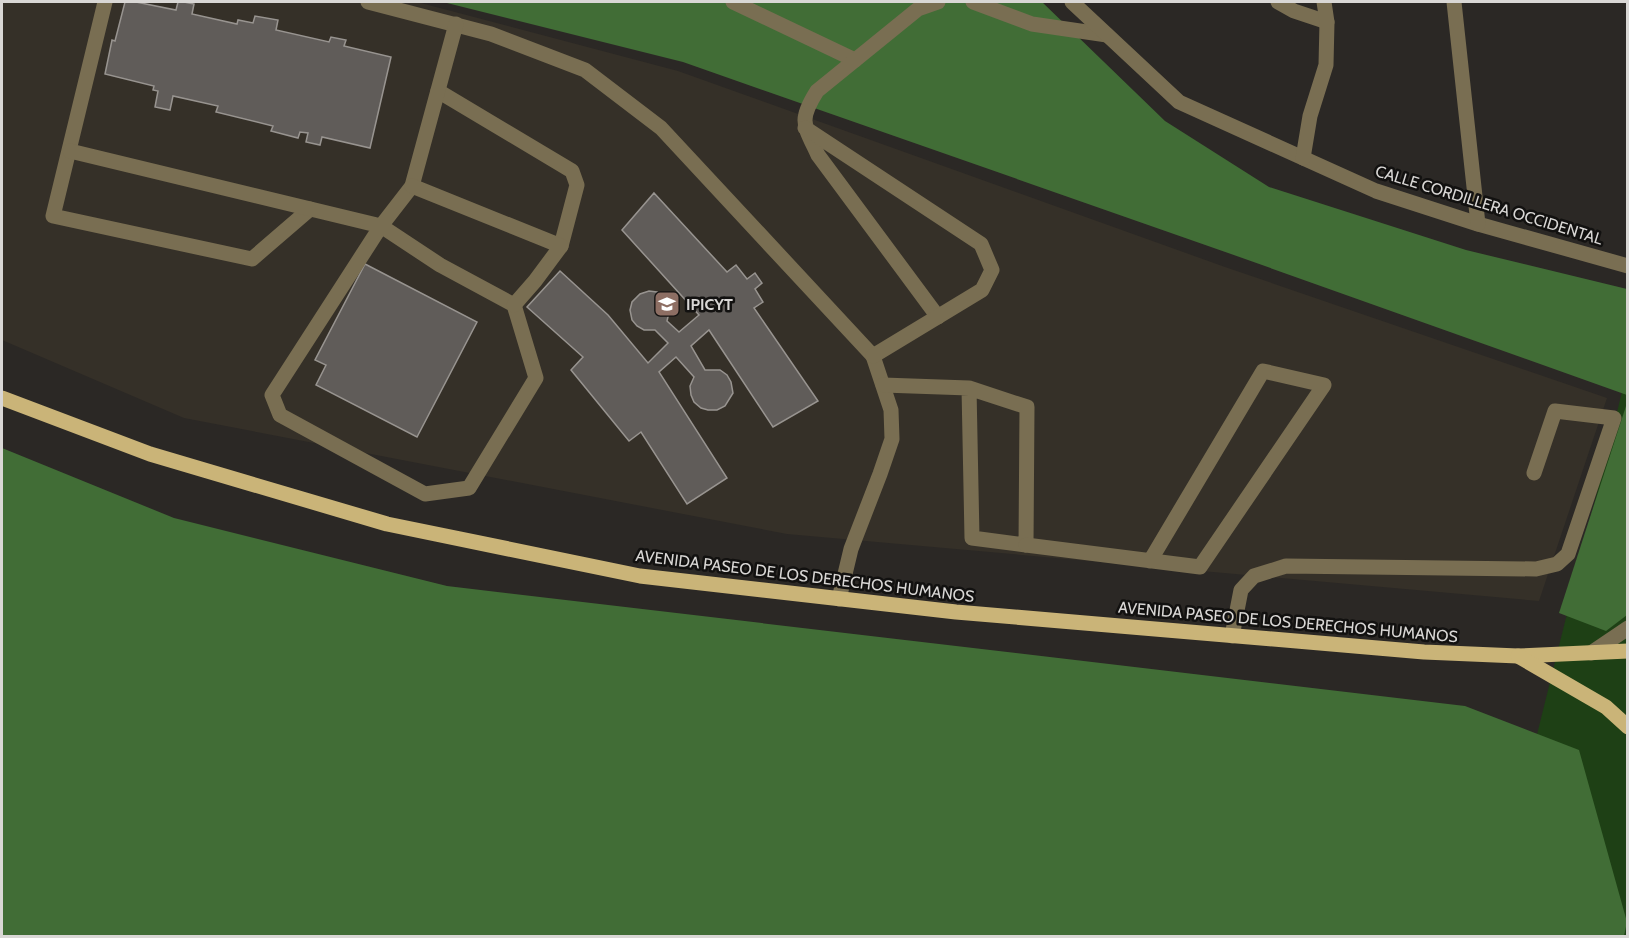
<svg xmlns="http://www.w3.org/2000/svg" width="1629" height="938" viewBox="0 0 1629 938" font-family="Cabin,sans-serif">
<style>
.built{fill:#353028}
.green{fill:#1e4015}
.forest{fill:#416d36}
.building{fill:#605c59;stroke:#989490;stroke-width:1.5}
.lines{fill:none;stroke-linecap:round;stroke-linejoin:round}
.minor{stroke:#796e52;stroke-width:15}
.major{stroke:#cab478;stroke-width:15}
.labels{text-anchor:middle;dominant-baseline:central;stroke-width:5;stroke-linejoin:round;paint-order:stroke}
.street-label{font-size:16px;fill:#d9d7d5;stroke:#121110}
.poi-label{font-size:16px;font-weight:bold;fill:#d9d7d5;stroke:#121110;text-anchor:start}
</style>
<rect width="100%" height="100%" fill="#2b2825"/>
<polygon class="built" points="2,2 417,2 678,71 1225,267 1607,398 1539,601 787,534 184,418 2,340"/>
<polygon class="green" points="1623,388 1627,388 1627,936 1487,936"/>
<g class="forest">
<polygon points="443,2 1042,2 1165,121 1269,187 1466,250 1627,289 1627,395 1231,254 683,62"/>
<polygon points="1627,403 1627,615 1606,631 1559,613"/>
<polygon points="2,448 174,518 447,586 1465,706 1579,750 1627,922 1624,936 2,936"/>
</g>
<g class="building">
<polygon points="125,2 136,2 176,10 178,2 184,2 194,4 192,14 237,24 238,20 253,23 255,16 278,20 276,30 329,42 331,37 346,40 344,46 391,57 370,148 322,137 320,145 306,142 308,133 300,132 298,138 271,131 273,126 216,112 218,106 173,96 170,110 155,107 158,91 153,90 154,86 105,74 112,40 115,41"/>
<polygon points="654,193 727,272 736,265 747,279 755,273 762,283 755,289 763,302 754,308 818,401 773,427 709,330 691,346 705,370 720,370 727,375 731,382 733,393 725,406 717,410 708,410 701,408 694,402 691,395 690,386 694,377 676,357 659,372 727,478 687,504 641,432 629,441 571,370 583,357 527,307 560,271 608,315 648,363 668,343 655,330 644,330 637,326 632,320 630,310 632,302 640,294 649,291 657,292 664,297 670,308 667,321 679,332 699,315 622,230"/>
<polygon points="365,264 477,322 417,437 316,385 326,365 315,360"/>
</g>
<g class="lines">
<g class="minor">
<polyline points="105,2 53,216 252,259 310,209"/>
<polyline points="368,2 491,34 585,70 661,128 873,356 891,410 892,439 880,474 851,549 839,599"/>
<polyline points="733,2 855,60"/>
<path d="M938,2L918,9L817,91C798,121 804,125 818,155L938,317"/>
<polyline points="973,2 1032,24 1107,35"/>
<polyline points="1072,2 1179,102 1376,191 1478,224 1628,266"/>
<polyline points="1278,2 1294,11 1327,22"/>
<polyline points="1454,2 1478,224"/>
<polyline points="438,91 572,171 577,185 561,246"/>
<polyline points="805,128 981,244 992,270 982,290 873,356"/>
<polyline points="70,151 381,226 440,265 514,305 536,378 469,488 425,494 280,415 272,395 381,226 412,186 456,24"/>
<polyline points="1303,158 1310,116 1326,65 1327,22 1324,2"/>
<polyline points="412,186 561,246 535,281 514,305"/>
<polyline points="883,385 969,388 1027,407 1026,545 972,538 969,388"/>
<polyline points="1026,545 1200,567 1324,385 1263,371 1150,561"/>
<polyline points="1232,636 1241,590 1254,576 1286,566 1536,569 1557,564 1568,554 1614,418 1555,411 1534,473"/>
<polyline points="1591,653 1628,628"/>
</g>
<g class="major">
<polyline points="2,398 150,454 387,524 640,576 956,612 1424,652 1518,656 1628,651"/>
<polyline points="1518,656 1606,707 1628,727"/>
</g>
</g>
<defs>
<g id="university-square" transform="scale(1.35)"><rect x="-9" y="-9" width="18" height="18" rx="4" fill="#8d6e63" stroke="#121110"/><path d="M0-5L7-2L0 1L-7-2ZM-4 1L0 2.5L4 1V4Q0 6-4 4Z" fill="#fff"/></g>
</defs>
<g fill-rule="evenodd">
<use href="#university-square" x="667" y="304"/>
</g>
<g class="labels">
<g class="street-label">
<text transform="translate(1489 205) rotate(17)">CALLE CORDILLERA OCCIDENTAL</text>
<text transform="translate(805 576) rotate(7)">AVENIDA PASEO DE LOS DERECHOS HUMANOS</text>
<text transform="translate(1288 622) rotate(5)">AVENIDA PASEO DE LOS DERECHOS HUMANOS</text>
</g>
<g class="poi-label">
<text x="686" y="304">IPICYT</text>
</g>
</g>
<rect width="1629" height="938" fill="none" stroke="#d9d7d5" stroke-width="6"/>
</svg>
